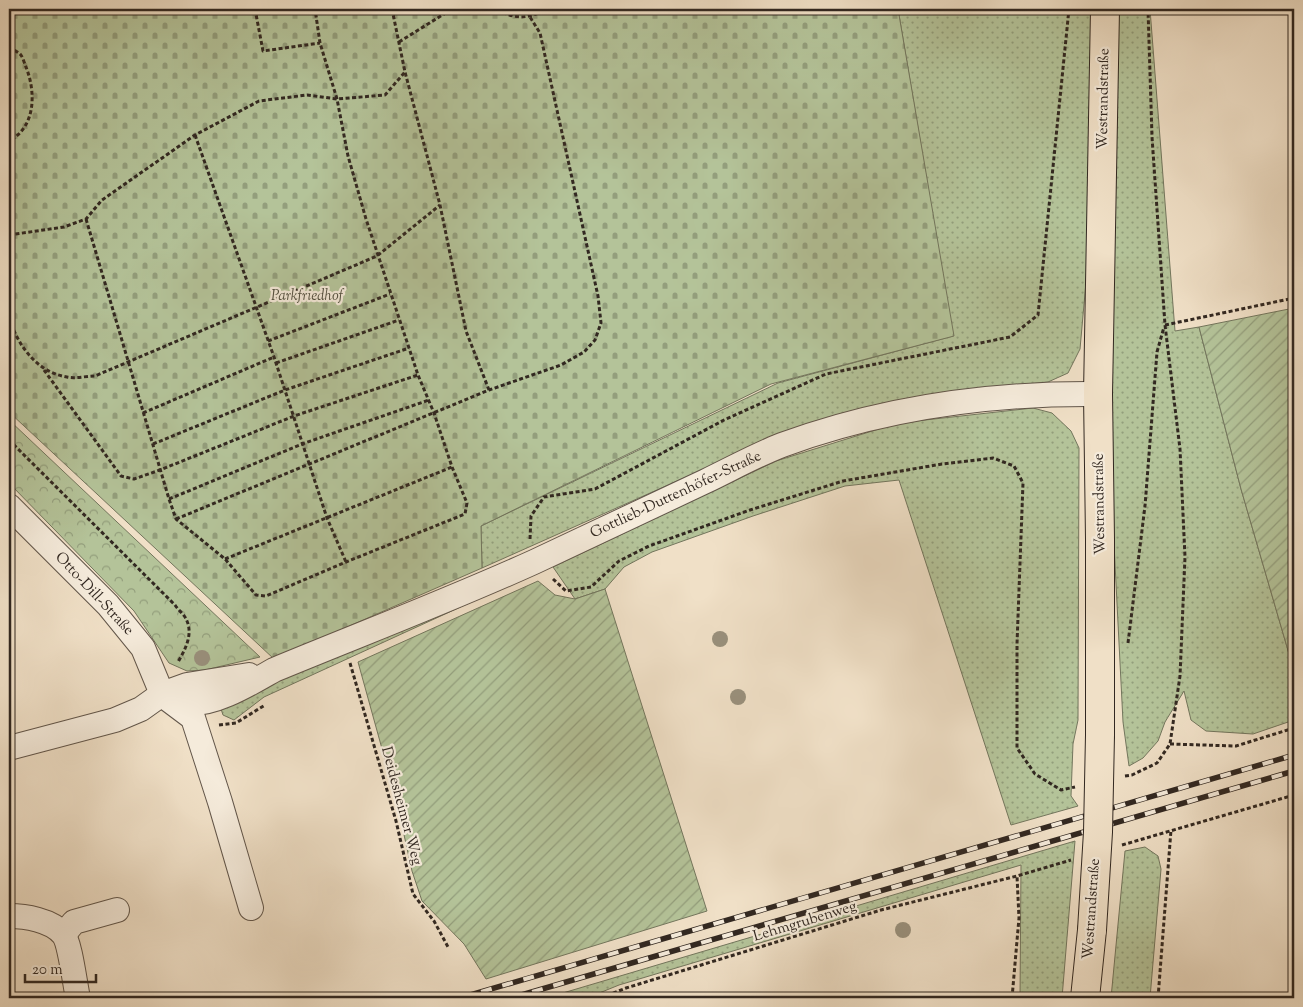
<svg xmlns="http://www.w3.org/2000/svg" width="1303" height="1007" viewBox="0 0 1303 1007" font-family="'Sorts Mill Goudy',serif">
<style>
.grass{fill:url(#grass-dots);stroke:#73765d}
.forest{fill:url(#forest-crowns);stroke:#73765d}
.cemetery{fill:url(#cemetery-stones);stroke:#73765d}
.garden{fill:url(#garden-furrows);stroke:#73765d}
.lines{fill:none;stroke-linecap:round;stroke-linejoin:round}
.minor-casing{stroke:#62564a;stroke-width:26}
.major-casing{stroke:#322821;stroke-width:30}
.path{stroke:#322821;stroke-width:3;stroke-dasharray:4 2.5;stroke-linecap:butt}
.minor{stroke:#f5ebdb;stroke-width:24}
.major{stroke:#f0e0c7;stroke-width:28}
.rail-casing{stroke:#322821;stroke-width:5.5}
.rail{stroke:#f5ebdb;stroke-width:4;stroke-dasharray:11;stroke-linecap:butt}
.major-bridge-casing{stroke:#322821;stroke-width:30;stroke-linecap:butt}
.major-bridge{stroke:#f0e0c7;stroke-width:28}
.tree{fill:#99907c}
.labels{text-anchor:middle;dominant-baseline:central;stroke-width:4.5;stroke-linejoin:round;paint-order:stroke}
.street-label{font-size:15px;fill:#322821;stroke:#f5ebdb}
.park-label{font-size:15px;font-style:italic;fill:#524f3f;stroke:#f5ebdb}
</style>
<defs>
<pattern id="grass-dots" width="8" height="8" patternUnits="userSpaceOnUse" patternTransform="scale(1.25)"><rect width="8" height="8" fill="#b4c399"/><path d="M2 2h.1M6 6h.1" fill="none" stroke="#939e7c" stroke-width="1.8" stroke-linecap="round"/></pattern>
<pattern id="forest-crowns" width="20" height="18" patternUnits="userSpaceOnUse" patternTransform="scale(1.25)"><rect width="20" height="18" fill="#b4c399"/><path d="M2 6a3 3 0 1 1 6 0M12 15a3 3 0 1 1 6 0" fill="none" stroke="#939e7c"/></pattern>
<pattern id="cemetery-stones" width="16" height="16" patternUnits="userSpaceOnUse" patternTransform="scale(1.25)"><rect width="16" height="16" fill="#b4c399"/><path d="M2 7V4a2 2 0 0 1 4 0v3zM10 15v-3a2 2 0 0 1 4 0v3z" fill="#939e7c"/></pattern>
<pattern id="garden-furrows" width="10" height="10" patternUnits="userSpaceOnUse" patternTransform="scale(1.25)"><rect width="10" height="10" fill="#b4c399"/><path d="M-1 1l2-2M0 10L10 0M9 11l2-2" fill="none" stroke="#939e7c"/></pattern>
</defs>
<rect width="100%" height="100%" fill="#f0e0c7"/>
<filter id="stains"><feTurbulence type="fractalNoise" baseFrequency=".004" numOctaves="4"/><feColorMatrix values="0 0 0 0 .2 0 0 0 0 .09 0 0 0 0 .02 0 0 0 .5 -.17"/></filter>
<radialGradient id="worn" r=".72"><stop offset=".6" stop-color="#630" stop-opacity="0"/><stop offset="1" stop-color="#630" stop-opacity=".3"/></radialGradient>
<g class="grass">
<polygon points="898,9 1093,9 1087,271 1080,349 1068,373 1048,382 941,393 851,413 760,444 482,568 481,526 778,383 953,336"/>
<polygon points="1117,9 1150,9 1175,331 1199,327 1241,489 1294,671 1294,720 1253,734 1206,731 1191,720 1184,691 1165,722 1158,741 1143,758 1129,766 1123,722 1112,504 1108,404"/>
<polygon points="1033,408 1052,413 1071,431 1079,448 1078,720 1073,744 1071,796 1078,806 1011,825 899,480 845,486 753,516 652,552 624,567 605,589 575,599 553,567 776,461 898,423"/>
<polygon points="525,570 528,576 264,697 234,720 223,715 220,706"/>
<polygon points="1075,841 1062,998 1020,998 1021,865 619,985 587,998 546,998"/>
<polygon points="1145,847 1158,856 1161,869 1150,998 1111,998 1125,851"/>
</g>
<polygon class="forest" points="9,420 260,657 205,670 187,671 169,663 134,611 9,483"/>
<polygon class="cemetery" points="9,9 898,9 954,336 771,384 481,526 482,568 274,659 9,412"/>
<g class="garden">
<polygon points="1294,308 1294,671 1241,489 1199,327"/>
<polygon points="538,581 555,595 575,599 605,589 707,911 486,979 464,944 422,901 412,871 397,803 358,662"/>
</g>
<g class="lines">
<g class="minor-casing">
<g id="minor">
<polyline points="9,506 108,605 143,648 162,694"/>
<path d="M162,694C169,697 179,703 187,703C214,706 251,683 274,670C361,634 448,601 534,562C592,535 649,508 706,481C731,469 756,455 782,445C883,408 991,393 1098,394"/>
<polyline points="169,700 193,718 220,802 251,908"/>
<polyline points="9,748 115,720 141,709 162,694 187,685 249,675"/>
<path d="M9,916C25,916 51,920 63,934C70,942 75,985 78,998"/>
<polyline points="64,934 74,922 117,910"/>
</g>
</g>
<g class="major-casing">
<g id="major">
<polyline points="1100,735 1100,539 1098,394 1105,9"/>
<polyline points="1085,998 1092,930"/>
</g>
</g>
<g class="path">
<polyline points="255,9 263,51 320,43"/>
<polyline points="392,9 405,72 440,205 466,331 489,390"/>
<path d="M497,9C517,21 528,18 548,9"/>
<polyline points="399,42 452,9"/>
<path d="M9,47C12,49 16,51 19,53C23,56 24,63 26,67C36,92 36,127 9,141"/>
<polyline points="195,135 274,357 327,518 346,562"/>
<polyline points="86,219 169,499 176,519 225,559 256,595 266,596 346,562 465,514 467,503 452,467 434,413 418,375 366,219 348,156 337,99 320,43 315,9"/>
<polyline points="9,235 64,227 86,219 102,200 195,135 259,101 307,95 337,99 385,95 405,72"/>
<path d="M9,318C18,345 36,372 67,377C75,379 86,376 95,376L377,256L440,205"/>
<polyline points="1165,325 1294,298"/>
<polyline points="268,341 390,294"/>
<polyline points="276,363 399,320"/>
<polyline points="44,370 121,476 134,479 160,470 294,416 418,375"/>
<polyline points="143,413 274,357"/>
<path d="M9,440L175,605C178,610 185,615 187,621C193,635 185,650 178,662"/>
<polyline points="153,444 285,390 409,348"/>
<polyline points="169,499 302,444 429,400"/>
<polyline points="176,519 489,390 561,365 584,352 595,340 601,323 598,296 540,33 530,17"/>
<polyline points="530,539 531,516 544,497 595,489 724,420 826,374 1010,337 1038,315 1069,9"/>
<polyline points="225,559 452,467"/>
<polyline points="553,579 566,591 591,587 619,561 649,546 750,510 843,481 942,464 993,458 1014,466 1023,483 1017,644 1017,748 1035,774 1061,790 1075,787"/>
<polyline points="1128,643 1145,506 1157,352 1164,327"/>
<polyline points="350,663 396,821 413,894 434,921 448,947"/>
<polyline points="219,725 236,723 265,705"/>
<polyline points="1170,744 1236,746 1294,728"/>
<polyline points="1125,776 1132,775 1157,763 1170,744 1180,676 1185,557 1180,449 1165,325 1152,137 1148,9"/>
<polyline points="1122,845 1294,795"/>
<polyline points="601,998 626,988 881,910 1017,876 1071,860"/>
<polyline points="1012,998 1019,918 1017,876"/>
<polyline points="1158,998 1171,830"/>
</g>
<use href="#minor" class="minor"/>
<use href="#major" class="major"/>
<g class="rail-casing">
<g id="rail">
<polyline points="460,998 1294,755"/>
<polyline points="511,998 1294,771"/>
</g>
</g>
<use href="#rail" class="rail"/>
<g class="major-bridge-casing">
<polyline id="major-bridge" points="1092,930 1098,832 1100,735"/>
</g>
<use href="#major-bridge" class="major-bridge"/>
</g>
<g class="tree">
<circle cx="720" cy="639" r="8"/>
<circle cx="202" cy="658" r="8"/>
<circle cx="738" cy="697" r="8"/>
<circle cx="903" cy="930" r="8"/>
</g>
<g class="labels">
<g class="street-label">
<text transform="translate(1104 99) rotate(-89)">Westrandstraße</text>
<text transform="translate(676 495) rotate(-25)">Gottlieb-Duttenhöfer-Straße</text>
<text transform="translate(1100 504) rotate(-91)">Westrandstraße</text>
<text transform="translate(94 594) rotate(47)">Otto-Dill-Straße</text>
<text transform="translate(401 806) rotate(75)">Deidesheimer Weg</text>
<text transform="translate(1092 909) rotate(-86)">Westrandstraße</text>
<text transform="translate(805 922) rotate(-17)">Lehmgrubenweg</text>
</g>
<g class="park-label">
<text x="307" y="296">Parkfriedhof</text>
</g>
</g>
<rect width="1303" height="1007" fill="none" stroke="#f0e0c7" stroke-width="30"/>
<rect x="10" y="10" width="1283" height="987" fill="none" stroke="#322821" stroke-width="2.5"/>
<rect x="15" y="15" width="1273" height="977" fill="none" stroke="#322821"/>
<path d="M25 974v8h71v-8" fill="none" stroke="#322821" stroke-width="2.5"/>
<text x="32" y="974" font-size="15" fill="#322821" stroke="#f5ebdb" stroke-width="4" paint-order="stroke">20 m</text>
<rect width="100%" height="100%" filter="url(#stains)"/>
<rect width="100%" height="100%" fill="url(#worn)"/>
</svg>
